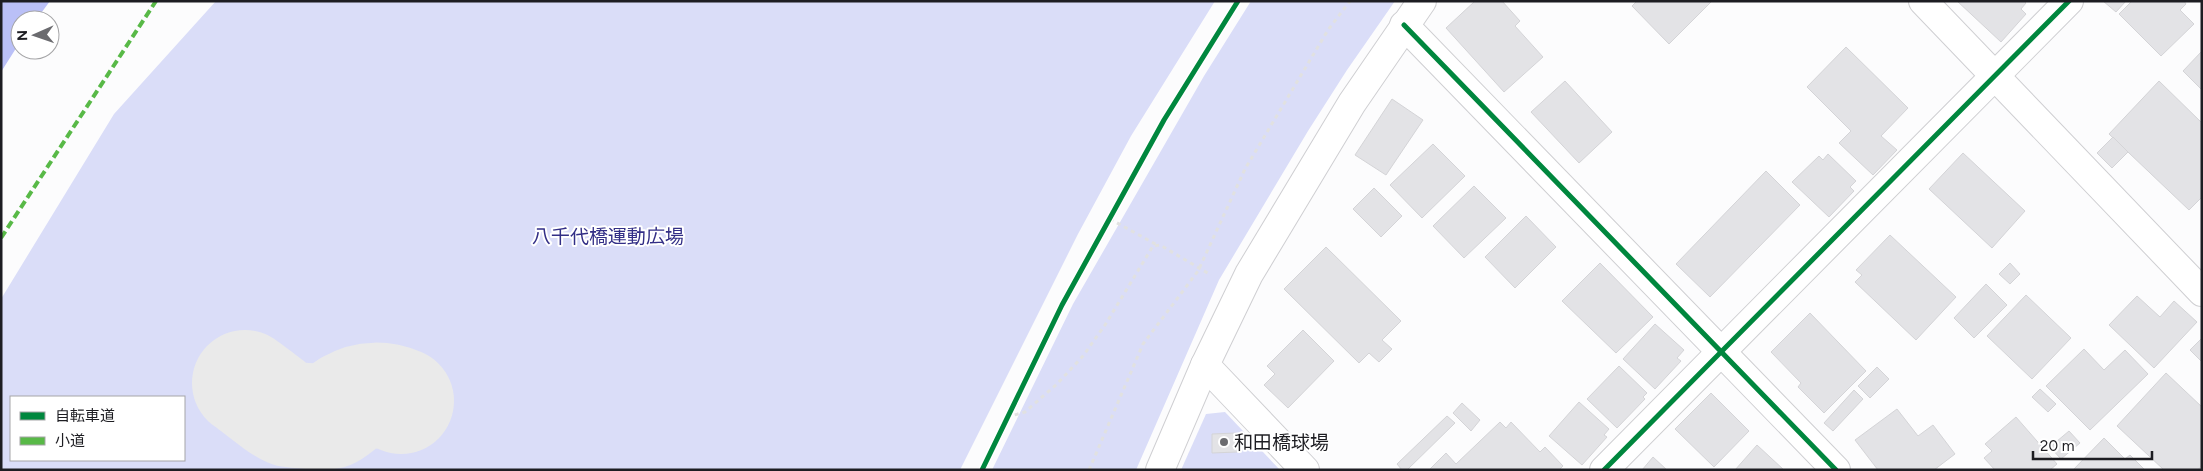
<svg xmlns="http://www.w3.org/2000/svg" width="2203" height="471" viewBox="0 0 2203 471" font-family="Figtree,'Noto Sans JP',sans-serif">
<style>
.green{fill:#daddf8;fill-rule:evenodd}
.water{fill:#bac0f7}
.lines{fill:none;stroke-linecap:round;stroke-linejoin:round}
.taxiway{stroke:#eaeaea;stroke-width:106}
.building{fill:#e3e3e6;stroke:#d4d4d7}
.minor-casing{stroke:#cfcfd2;stroke-width:30}
.path{stroke:#e1e1e1;stroke-width:3;stroke-dasharray:4 4;stroke-linecap:butt}
.minor{stroke:#fff;stroke-width:28}
.quiet{stroke:#58b947;stroke-width:4;stroke-dasharray:8 4;stroke-linecap:butt}
.cycleway-casing{stroke:#fff;stroke-width:8}
.cycleway{stroke:#00873e;stroke-width:5}
.poi-dot{fill:#6b6b6f;stroke:#fff;stroke-width:2}
.labels{text-anchor:middle;dominant-baseline:central;stroke-width:4;stroke-linejoin:round;paint-order:stroke}
.park-label{font-size:19px;fill:#322e86;stroke:#fff}
.poi-label{font-size:19px;fill:#1d1d22;stroke:#fff;text-anchor:start}
</style>
<rect width="100%" height="100%" fill="#fcfcfd"/>
<g class="green">
<path d="M216,1H1215L1131,136L1078,234L960,470H1V299L114,114ZM11,397H184V460H11Z"/>
<polygon points="1251,1 1395,1 1347,70 1308,131 1219,280 1136,470 992,470 1073,304 1204,76"/>
<polygon points="1225,412 1280,470 1181,470 1206,414"/>
</g>
<polygon class="water" points="1,1 50,1 36,20 20,20 20,42 1,72"/>
<g class="lines">
<path class="taxiway" d="M245,383C254,389 281,412 289,414C295,415 325,418 330,416C337,413 343,406 349,403C366,393 384,394 401,401"/>
</g>
<g class="building">
<polygon points="1475,1 1502,1 1520,21 1515,26 1543,57 1504,92 1446,28"/>
<polygon points="1637,1 1712,1 1669,44 1632,6"/>
<polygon points="1957,1 2024,1 2026,3 2021,9 2026,14 2001,42"/>
<polygon points="2103,1 2126,1 2116,12"/>
<polygon points="2132,1 2184,1 2186,4 2180,10 2194,24 2161,56 2119,14"/>
<polygon points="1846,47 1908,108 1881,136 1897,150 1873,175 1839,143 1851,131 1807,87"/>
<polygon points="2202,51 2202,90 2183,71"/>
<polygon points="1565,81 1612,132 1579,163 1531,112"/>
<polygon points="2159,81 2202,123 2202,197 2189,210 2109,134"/>
<polygon points="1392,99 1423,120 1386,175 1355,155"/>
<polygon points="2113,137 2128,152 2112,168 2097,153"/>
<polygon points="1433,144 1465,176 1422,218 1390,185"/>
<polygon points="1963,153 2025,211 1992,248 1929,189"/>
<polygon points="1828,154 1856,181 1850,187 1854,191 1829,217 1792,182 1819,156 1823,160"/>
<polygon points="1766,171 1800,205 1710,297 1676,264"/>
<polygon points="1474,186 1506,218 1464,258 1433,226"/>
<polygon points="1374,188 1402,216 1381,237 1353,209"/>
<polygon points="1526,216 1556,247 1515,288 1485,257"/>
<polygon points="1890,235 1956,297 1916,340 1855,282 1862,275 1856,270"/>
<polygon points="1326,247 1401,321 1382,340 1392,349 1379,362 1369,353 1359,363 1284,289"/>
<polygon points="1600,263 1653,317 1616,353 1562,301"/>
<polygon points="2010,263 2020,274 2010,284 1999,274"/>
<polygon points="1986,284 2007,305 1974,338 1954,318"/>
<polygon points="2026,295 2071,338 2032,379 1987,336"/>
<polygon points="2137,296 2160,317 2174,301 2197,322 2154,368 2109,325"/>
<polygon points="1810,313 1866,371 1824,413 1798,387 1801,383 1771,352"/>
<polygon points="1655,324 1684,350 1677,358 1681,361 1655,389 1623,359"/>
<polygon points="1303,330 1334,361 1288,408 1264,385 1275,374 1267,366"/>
<polygon points="2202,338 2202,362 2190,350"/>
<polygon points="2084,349 2104,370 2125,350 2148,374 2090,430 2046,386"/>
<polygon points="1619,366 1647,393 1643,397 1645,399 1617,428 1587,399"/>
<polygon points="1877,367 1889,379 1870,398 1858,386"/>
<polygon points="2166,373 2202,407 2202,465 2198,470 2164,470 2117,426"/>
<polygon points="2040,389 2056,404 2048,412 2032,397"/>
<polygon points="1854,390 1863,399 1833,431 1824,423"/>
<polygon points="1711,393 1749,431 1714,467 1675,429"/>
<polygon points="1579,402 1609,429 1604,435 1607,437 1582,465 1549,436"/>
<polygon points="1462,403 1480,420 1471,431 1453,413"/>
<polygon points="1897,409 1918,436 1933,425 1955,454 1934,470 1878,470 1855,440"/>
<polygon points="1447,416 1455,423 1407,470 1402,470 1397,464"/>
<polygon points="2016,417 2057,464 2050,470 1995,470 1984,458 1992,451 1985,444"/>
<polygon points="1500,422 1506,428 1511,422 1540,452 1545,447 1563,466 1559,470 1429,470 1446,453 1456,464"/>
<polygon points="2069,431 2080,443 2061,459 2050,447"/>
<polygon points="1236,433 1237,452 1212,453 1212,434"/>
<polygon points="2104,438 2125,459 2130,455 2145,470 2073,470"/>
<polygon points="1757,445 1784,470 1735,470"/>
<polygon points="1653,457 1667,470 1642,470"/>
</g>
<g class="lines">
<g class="minor-casing">
<g id="minor">
<polyline points="1923,1 2202,292"/>
<polyline points="1404,25 1836,470"/>
<polyline points="1205,365 1305,470"/>
<polyline points="1160,470 1205,365 1249,274 1352,103 1422,1"/>
<polyline points="1604,470 2069,1"/>
</g>
</g>
<g class="path">
<polyline points="1110,219 1157,245"/>
<polyline points="1007,417 1025,412 1057,384 1083,356 1105,325 1153,246 1160,245 1211,275"/>
<polyline points="1089,470 1143,344 1198,271 1245,169 1328,30 1350,1"/>
</g>
<use href="#minor" class="minor"/>
<polyline class="quiet" points="1,238 156,1"/>
<g class="cycleway-casing">
<g id="cycleway">
<polyline points="1404,25 1836,470"/>
<polyline points="982,470 1062,305 1164,120 1238,1"/>
<polyline points="1604,470 2069,1"/>
</g>
</g>
<use href="#cycleway" class="cycleway"/>
</g>
<circle class="poi-dot" cx="1224" cy="442" r="5"/>
<g class="labels">
<g class="park-label">
<text x="608" y="236">八千代橋運動広場</text>
</g>
<g class="poi-label">
<text x="1234" y="442">和田橋球場</text>
</g>
</g>
<rect width="2203" height="471" fill="none" stroke="#1d1d22" stroke-width="5"/>
<rect x="10" y="396" width="175" height="65" fill="#ffffff" stroke="#a5a5a7"/>
<rect x="20" y="412" width="25" height="8" fill="#00873e" stroke="#a5a5a7"/>
<text x="55" y="421" font-size="15" fill="#1d1d22">自転車道</text>
<rect x="20" y="437" width="25" height="8" fill="#58b947" stroke="#a5a5a7"/>
<text x="55" y="446" font-size="15" fill="#1d1d22">小道</text>
<g transform="translate(35 35) rotate(268)"><circle r="24" fill="#ffffff" stroke="#a5a5a7"/>
<path d="M0-4L9 19L0 12L-9 19Z" fill="#6b6b6f"/>
<text y="-8" font-size="14" font-weight="bold" text-anchor="middle" fill="#1d1d22">N</text>
</g>
<path d="M2033 451v8h119v-8" fill="none" stroke="#1d1d22" stroke-width="2.5"/>
<text x="2040" y="451" font-size="15" fill="#1d1d22" stroke="#ffffff" stroke-width="4" paint-order="stroke">20 m</text>
</svg>
